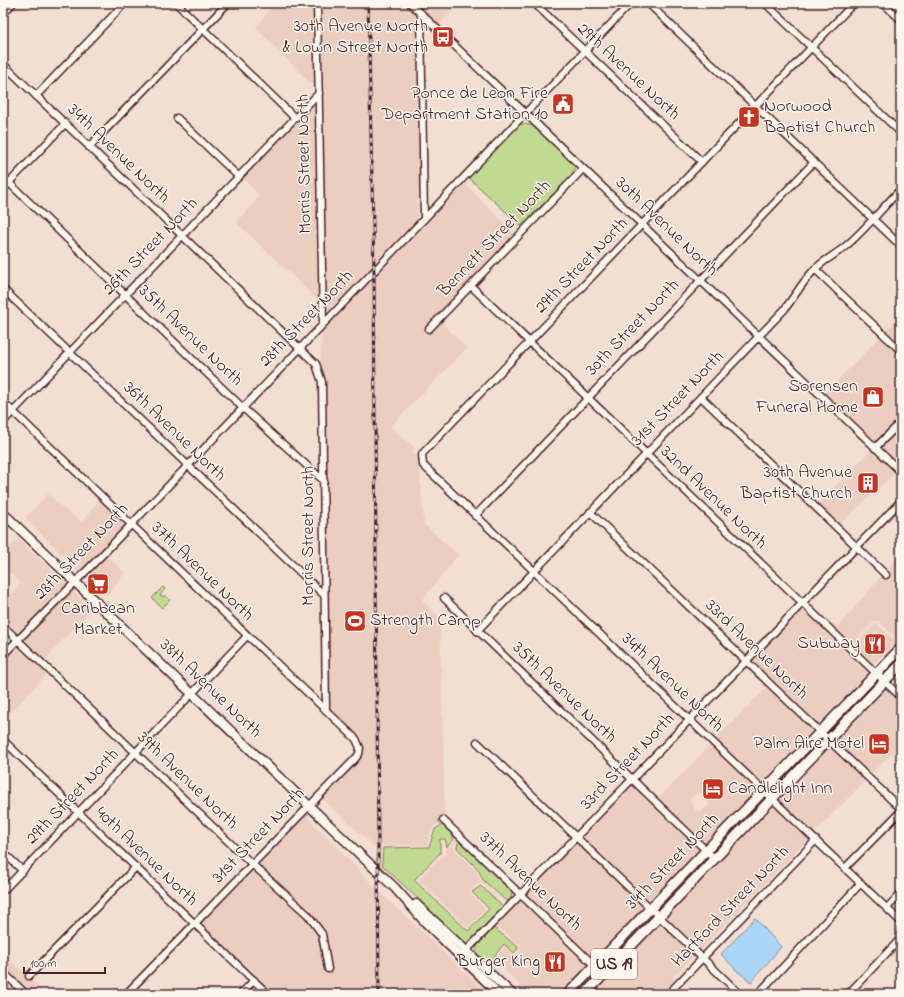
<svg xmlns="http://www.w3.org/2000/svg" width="904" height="997" viewBox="0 0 904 997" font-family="'Indie Flower',sans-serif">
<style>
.built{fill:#eccec0;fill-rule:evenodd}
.green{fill:#c1da91;stroke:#867c5e}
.water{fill:#aad5f6;stroke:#848ca5}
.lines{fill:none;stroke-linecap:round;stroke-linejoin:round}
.minor-casing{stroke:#4a1f2b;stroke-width:9}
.major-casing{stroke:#4a1f2b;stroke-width:11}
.highway-casing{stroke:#4a1f2b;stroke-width:12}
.minor{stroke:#fbf7ec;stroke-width:6}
.major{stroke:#fbf7ec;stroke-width:8}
.highway{stroke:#fbf7ec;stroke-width:9}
.rail-casing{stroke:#4a1f2b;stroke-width:3}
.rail{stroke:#fbf7ec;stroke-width:1.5;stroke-dasharray:4.5;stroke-linecap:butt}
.labels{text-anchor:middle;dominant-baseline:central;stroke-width:3;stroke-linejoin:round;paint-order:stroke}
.shield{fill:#fbf7ec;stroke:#7f6065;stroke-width:1}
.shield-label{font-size:17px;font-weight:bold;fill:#4a1f2b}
.poi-label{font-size:18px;fill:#4a1f2b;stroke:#fbf7ec;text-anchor:end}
.street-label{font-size:18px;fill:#4a1f2b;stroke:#fbf7ec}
</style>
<rect width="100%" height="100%" fill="#f2dfd2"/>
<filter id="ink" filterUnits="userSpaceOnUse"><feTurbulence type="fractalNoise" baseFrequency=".025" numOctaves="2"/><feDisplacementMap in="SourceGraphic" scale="8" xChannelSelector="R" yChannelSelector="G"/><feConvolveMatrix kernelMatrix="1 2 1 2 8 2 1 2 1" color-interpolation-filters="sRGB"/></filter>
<g filter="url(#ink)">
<g class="built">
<polygon points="274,3 314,3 316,89 256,28"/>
<polygon points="320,3 405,3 417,15 420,167 417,222 326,317 323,92"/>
<polygon points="417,3 461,3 438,26 416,4"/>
<polygon points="316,100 318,251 320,302 236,222 260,196 242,177"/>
<polygon points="463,182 514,233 425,329 429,333 441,322 467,348 390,427 415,448 411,453 419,459 424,524 458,555 422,600 440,618 445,818 442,816 439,820 441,822 433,827 427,845 383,846 380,852 321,797 363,749 358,737 329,708 327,594 328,481 325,381 320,365 322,329"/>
<polygon points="901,316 901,346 885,332"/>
<polygon points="881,336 901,355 901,418 876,444 824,394"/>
<polygon points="901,426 901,468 880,448"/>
<polygon points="872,449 896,472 839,525 818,504"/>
<polygon points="48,494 64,509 82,522 100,499 127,524 80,572 25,518"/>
<polygon points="18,539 67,585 18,636 3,622 3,603 21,583 3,567 3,554"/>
<polygon points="901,553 901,638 899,641 878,621 875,621 851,645 807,603 837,628 883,574 887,577 891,573 887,570"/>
<polygon points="106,555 125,573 106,596 85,575"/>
<polygon points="71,589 91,609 44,661 22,640"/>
<polygon points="802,608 870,671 818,725 750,661"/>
<polygon points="876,623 897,642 873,664 852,647"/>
<polygon points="17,644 48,673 3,721 3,659"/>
<polygon points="901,668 901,693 889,681"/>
<polygon points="768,686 813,730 762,784 715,740"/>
<polygon points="885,686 901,701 901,745 870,775 833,740"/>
<path d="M711,744L757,788L704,844L658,799ZM700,792L703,793L709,804L707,807L699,812L696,811L690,800L691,797Z"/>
<polygon points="828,744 866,780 813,834 777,798"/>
<polygon points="632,783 700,848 648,902 580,837"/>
<polygon points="773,803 809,838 699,951 665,918"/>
<polygon points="304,814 384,896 488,994 273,994 198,923 252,869 305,917 320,935 325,973 331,971 325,932 310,913 257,864"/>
<polygon points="457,836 461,840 454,844 455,850 476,871 482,882 504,903 509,903 504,908 504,904 483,884 476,885 470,890 470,894 486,909 468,928 418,880 442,855 446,855 446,849 452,845"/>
<polygon points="576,842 644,907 593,960 526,894"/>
<polygon points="521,898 589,964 560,994 530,994 494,960 505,947 512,955 516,955 520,951 520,945 495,925"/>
<polygon points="660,922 694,955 673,977 676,982 664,994 592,994"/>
<polygon points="3,953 26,975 25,977 28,980 30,979 46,994 31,994 5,970 3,972"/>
<polygon points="3,977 22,994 3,994"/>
</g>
<g class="green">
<polygon points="520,124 531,125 573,163 575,168 570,177 521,226 468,177"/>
<polygon points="163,587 165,589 160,595 163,597 165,595 170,600 162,608 152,598"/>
<polygon points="442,825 451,833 454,839 447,847 445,839 440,839 440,853 414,880 468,931 489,909 472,892 481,886 502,906 502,909 469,942 464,942 382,865 383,848 429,847 435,829"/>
<polygon points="458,843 463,843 507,886 512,892 511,899 506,901 483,880 478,869 457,848"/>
<polygon points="494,928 518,947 518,949 514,953 504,944 488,964 476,952 477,946"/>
</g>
<polygon class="water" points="755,918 781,947 751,982 736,970 721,954"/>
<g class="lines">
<g class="minor-casing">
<g id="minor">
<polyline points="176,3 295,118"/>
<polyline points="317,3 323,324"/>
<polyline points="410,3 901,472"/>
<polyline points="534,3 702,162"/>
<polyline points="648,3 901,246"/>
<polyline points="765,3 901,133"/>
<polyline points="854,3 422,454 423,465 901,922"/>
<polyline points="883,3 901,20"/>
<polyline points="421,13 424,219"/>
<polyline points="3,14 13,3"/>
<polyline points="3,64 316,364 322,382 326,710"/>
<polyline points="36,96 125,3"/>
<polyline points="177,118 239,177"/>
<polyline points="89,147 228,3"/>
<polyline points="3,177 243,408 324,481"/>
<polyline points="3,189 65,124"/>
<polyline points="815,269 901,351"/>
<polyline points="471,286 901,697"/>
<polyline points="3,289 324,595"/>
<polyline points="429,329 583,169"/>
<polyline points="701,397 886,575"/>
<polyline points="3,402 356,739 360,748 359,754 355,759 126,994"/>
<polyline points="3,422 319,93"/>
<polyline points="875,448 901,422"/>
<polyline points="590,512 901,809"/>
<polyline points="475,516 814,162"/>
<polyline points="444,598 715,859"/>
<polyline points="3,626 253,865 308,915 322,934 328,969"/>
<path d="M477,631L784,310C795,296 803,281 815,269C825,259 837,254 847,245C867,228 883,207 901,189"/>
<polyline points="3,655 103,554 631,3"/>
<polyline points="3,740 268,994"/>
<polyline points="477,742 740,994"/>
<polyline points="443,820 595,966"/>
<polyline points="3,852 23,871"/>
<polyline points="845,868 901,811"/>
<polyline points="3,891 247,636"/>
<polyline points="887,908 901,893"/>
<polyline points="464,953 901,501"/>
<polyline points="5,974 26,994"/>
<polyline points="29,976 136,867"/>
<polyline points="241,994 254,980"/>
<polyline points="668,994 816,840"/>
<polyline points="758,994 861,883"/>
<polyline points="848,994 901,938"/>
</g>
</g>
<g class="major-casing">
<g id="major">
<polyline points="3,513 395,888 426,923 499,994"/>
<polyline points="416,904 512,994"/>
</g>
</g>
<g class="highway-casing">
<g id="highway">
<polyline points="568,994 901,648"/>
<polyline points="585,994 901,664"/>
</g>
</g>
<use href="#minor" class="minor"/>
<use href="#major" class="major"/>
<use href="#highway" class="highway"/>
<g class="rail-casing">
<polyline id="rail" points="368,3 374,271 379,994"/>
</g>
<use href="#rail" class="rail"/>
</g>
</g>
<defs>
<g id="bus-square" transform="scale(1.15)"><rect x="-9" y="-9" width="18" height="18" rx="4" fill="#c8321e" stroke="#fbf7ec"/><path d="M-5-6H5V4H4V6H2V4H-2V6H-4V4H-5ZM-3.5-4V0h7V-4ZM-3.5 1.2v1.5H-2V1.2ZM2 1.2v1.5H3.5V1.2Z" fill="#fff"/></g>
<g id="civic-square" transform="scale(1.15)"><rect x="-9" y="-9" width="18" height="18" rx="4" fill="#c8321e" stroke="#fbf7ec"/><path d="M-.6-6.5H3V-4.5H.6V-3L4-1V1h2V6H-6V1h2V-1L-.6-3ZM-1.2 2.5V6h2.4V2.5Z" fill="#fff"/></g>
<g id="church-square" transform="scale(1.15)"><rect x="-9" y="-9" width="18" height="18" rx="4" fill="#c8321e" stroke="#fbf7ec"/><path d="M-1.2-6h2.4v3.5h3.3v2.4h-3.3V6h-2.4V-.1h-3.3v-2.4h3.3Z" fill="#fff"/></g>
<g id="shop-square" transform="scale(1.15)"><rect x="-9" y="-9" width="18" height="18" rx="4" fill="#c8321e" stroke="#fbf7ec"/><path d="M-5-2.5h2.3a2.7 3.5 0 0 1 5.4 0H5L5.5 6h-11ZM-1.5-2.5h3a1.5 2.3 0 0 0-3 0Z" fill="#fff"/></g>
<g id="building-square" transform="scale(1.15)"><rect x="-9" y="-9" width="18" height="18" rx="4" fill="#c8321e" stroke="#fbf7ec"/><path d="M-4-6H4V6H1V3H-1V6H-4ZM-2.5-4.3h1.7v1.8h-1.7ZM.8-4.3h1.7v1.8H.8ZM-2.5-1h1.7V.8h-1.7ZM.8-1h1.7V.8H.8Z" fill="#fff"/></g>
<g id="supermarket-square" transform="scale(1.15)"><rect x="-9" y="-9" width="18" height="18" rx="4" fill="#c8321e" stroke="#fbf7ec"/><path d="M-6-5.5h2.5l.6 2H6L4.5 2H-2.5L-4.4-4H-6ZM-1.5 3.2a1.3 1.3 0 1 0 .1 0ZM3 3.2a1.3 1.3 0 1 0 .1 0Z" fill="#fff"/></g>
<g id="stadium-square" transform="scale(1.15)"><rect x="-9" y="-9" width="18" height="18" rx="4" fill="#c8321e" stroke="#fbf7ec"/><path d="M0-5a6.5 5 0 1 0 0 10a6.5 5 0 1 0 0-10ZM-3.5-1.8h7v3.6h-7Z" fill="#fff"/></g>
<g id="restaurant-square" transform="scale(1.15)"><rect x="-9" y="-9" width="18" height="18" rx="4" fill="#c8321e" stroke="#fbf7ec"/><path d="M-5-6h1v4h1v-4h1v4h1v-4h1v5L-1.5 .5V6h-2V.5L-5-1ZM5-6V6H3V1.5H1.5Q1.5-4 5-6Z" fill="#fff"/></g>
<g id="hotel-square" transform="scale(1.15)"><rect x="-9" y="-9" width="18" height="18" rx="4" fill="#c8321e" stroke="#fbf7ec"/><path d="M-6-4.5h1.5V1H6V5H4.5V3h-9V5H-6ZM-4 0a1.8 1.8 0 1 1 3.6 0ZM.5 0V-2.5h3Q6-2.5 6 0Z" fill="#fff"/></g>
</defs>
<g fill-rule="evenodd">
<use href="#bus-square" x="443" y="37"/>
<use href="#civic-square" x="563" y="104"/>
<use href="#church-square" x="749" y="117"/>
<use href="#shop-square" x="873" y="397"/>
<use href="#building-square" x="868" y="483"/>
<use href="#supermarket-square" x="98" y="584"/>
<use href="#stadium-square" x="355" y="621"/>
<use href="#restaurant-square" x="875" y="644"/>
<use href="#hotel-square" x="879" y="744"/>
<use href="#hotel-square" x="713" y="789"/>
<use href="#restaurant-square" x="555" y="962"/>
</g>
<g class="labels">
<rect class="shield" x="591" y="949" width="46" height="30" rx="3"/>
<g class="shield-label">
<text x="614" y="964">US 19</text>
</g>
<g class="poi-label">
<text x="428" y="27">30th Avenue North<tspan x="428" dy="21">&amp; Lown Street North</tspan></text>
<text x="548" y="94">Ponce de Leon Fire<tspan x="548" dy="21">Department Station 10</tspan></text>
<text x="764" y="107" text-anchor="start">Norwood<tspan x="764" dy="21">Baptist Church</tspan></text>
<text x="858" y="387">Sorensen<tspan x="858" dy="21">Funeral Home</tspan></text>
<text x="852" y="473">30th Avenue<tspan x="852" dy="21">Baptist Church</tspan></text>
<text x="98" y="609" text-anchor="middle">Caribbean<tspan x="98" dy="21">Market</tspan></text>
<text x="370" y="621" text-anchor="start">Strength Camp</text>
<text x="860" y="644">Subway</text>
<text x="864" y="744">Palm Aire Motel</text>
<text x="728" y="789" text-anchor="start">Candlelight Inn</text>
<text x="540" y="962">Burger King</text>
</g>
<g class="street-label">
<text transform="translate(628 72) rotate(43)">29th Avenue North</text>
<text transform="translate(118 154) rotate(44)">34th Avenue North</text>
<text transform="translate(305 164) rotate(-91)">Morris Street North</text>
<text transform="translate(666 227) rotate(44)">30th Avenue North</text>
<text transform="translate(495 239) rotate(-46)">Bennett Street North</text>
<text transform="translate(151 247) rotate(-46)">26th Street North</text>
<text transform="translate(582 266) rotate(-46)">29th Street North</text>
<text transform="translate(307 319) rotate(-46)">28th Street North</text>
<text transform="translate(633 328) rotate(-46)">30th Street North</text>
<text transform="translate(190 336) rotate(44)">35th Avenue North</text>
<text transform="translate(678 399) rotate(-46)">31st Street North</text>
<text transform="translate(174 432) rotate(44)">36th Avenue North</text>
<text transform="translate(713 498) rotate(44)">32nd Avenue North</text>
<text transform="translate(309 536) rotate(-90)">Morris Street North</text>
<text transform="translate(82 552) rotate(-46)">28th Street North</text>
<text transform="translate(202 572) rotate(44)">37th Avenue North</text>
<text transform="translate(756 650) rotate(44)">33rd Avenue North</text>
<text transform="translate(672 683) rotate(44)">34th Avenue North</text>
<text transform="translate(210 689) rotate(44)">38th Avenue North</text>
<text transform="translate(564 693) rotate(44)">35th Avenue North</text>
<text transform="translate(628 762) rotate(-46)">33rd Street North</text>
<text transform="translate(187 781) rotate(44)">39th Avenue North</text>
<text transform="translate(73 797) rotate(-46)">29th Street North</text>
<text transform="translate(259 836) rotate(-46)">31st Street North</text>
<text transform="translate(146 857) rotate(44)">40th Avenue North</text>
<text transform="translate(673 862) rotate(-46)">34th Street North</text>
<text transform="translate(530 882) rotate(44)">37th Avenue North</text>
<text transform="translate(731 907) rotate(-46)">Hartford Street North</text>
</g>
</g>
<rect width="904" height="997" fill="none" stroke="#fbf7ec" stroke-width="16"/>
<rect x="8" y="8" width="888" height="981" fill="none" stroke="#4a1f2b" stroke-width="1.5" filter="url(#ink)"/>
<path d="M24 967v6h81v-6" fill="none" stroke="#4a1f2b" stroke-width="2"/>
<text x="30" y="967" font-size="12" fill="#4a1f2b" stroke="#fbf7ec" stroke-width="3" paint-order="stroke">100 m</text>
</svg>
